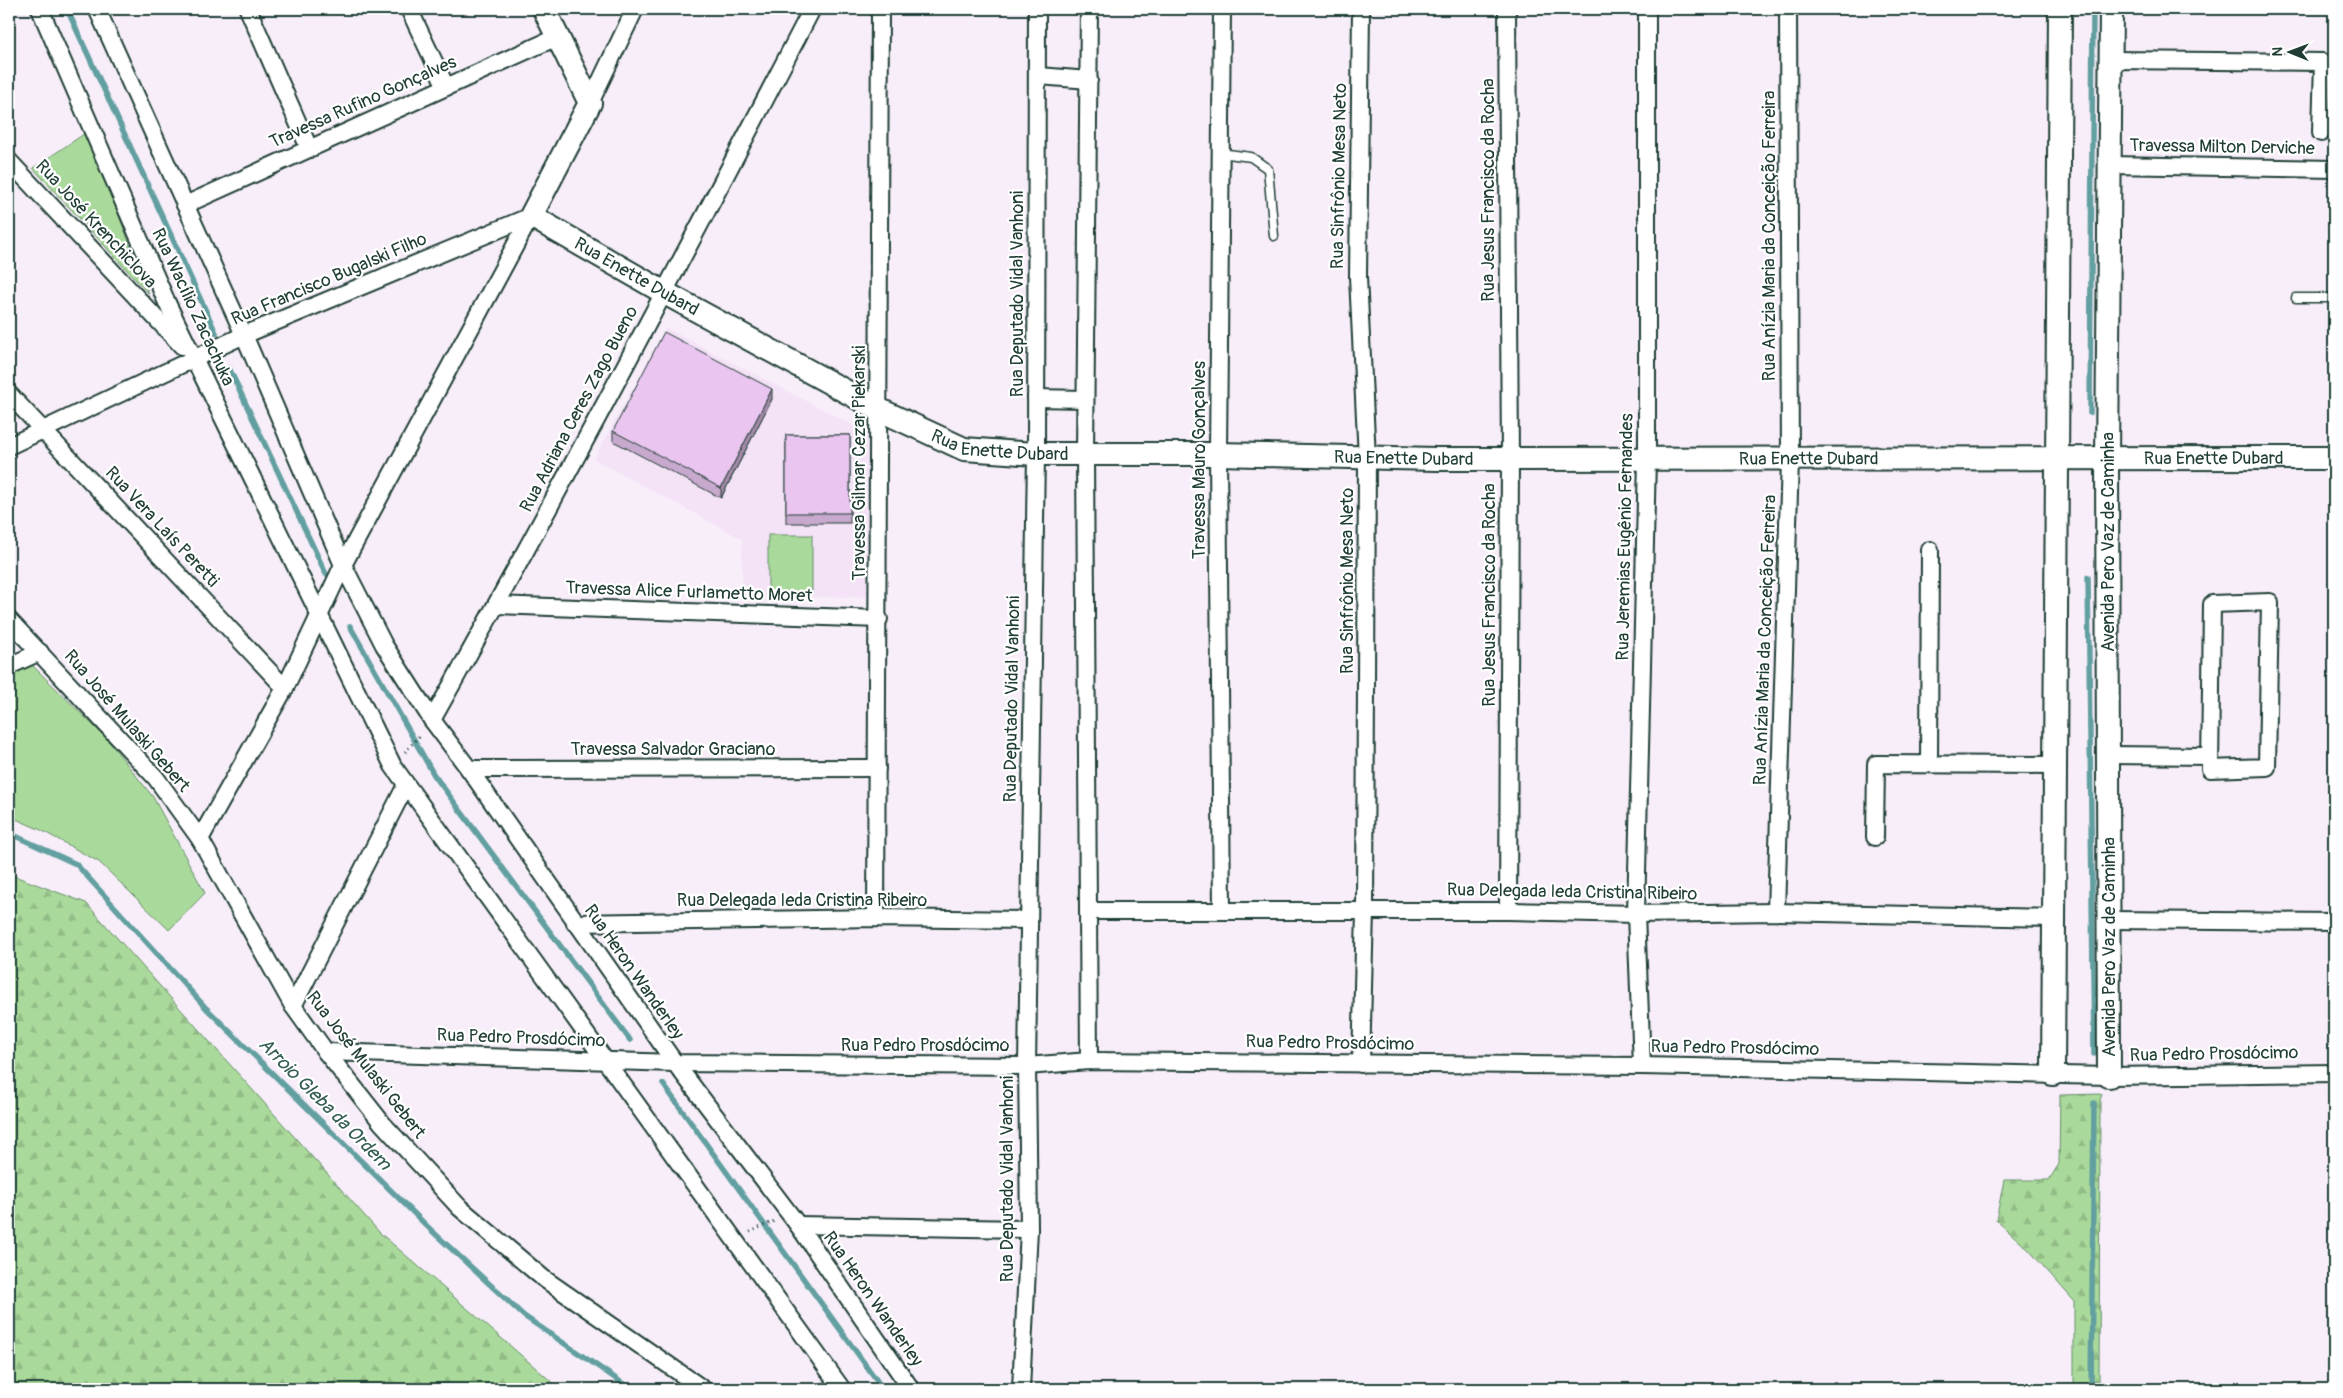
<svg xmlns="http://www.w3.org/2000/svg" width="2343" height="1398" viewBox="0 0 2343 1398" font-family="Pangolin,sans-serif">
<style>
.built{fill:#f4e2f7}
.forest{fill:url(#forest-firs);stroke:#648c68}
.park{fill:#aada9b;stroke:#648c68}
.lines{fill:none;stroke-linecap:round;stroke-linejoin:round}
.stream{stroke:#629fa0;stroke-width:5.5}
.lane-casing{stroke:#1f3d34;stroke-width:11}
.street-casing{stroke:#1f3d34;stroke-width:20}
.secondary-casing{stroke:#1f3d34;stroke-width:26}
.path{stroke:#1f3d34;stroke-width:3;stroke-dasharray:1 4;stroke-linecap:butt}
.lane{stroke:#fff;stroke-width:8}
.street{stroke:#fff;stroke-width:16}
.secondary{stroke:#fff;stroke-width:22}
.wall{fill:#c8a9ce;stroke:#1f3d34}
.shaded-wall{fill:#a38aa8;stroke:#1f3d34}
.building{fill:#e9c5f0;stroke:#1f3d34}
.labels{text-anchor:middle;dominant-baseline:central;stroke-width:4.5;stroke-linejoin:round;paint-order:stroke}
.street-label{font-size:18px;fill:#1f3d34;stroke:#fff}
.water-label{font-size:19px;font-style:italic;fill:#355e58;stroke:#fff}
</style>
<defs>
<pattern id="forest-firs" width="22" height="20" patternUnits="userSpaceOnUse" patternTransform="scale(1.25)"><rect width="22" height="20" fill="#aada9b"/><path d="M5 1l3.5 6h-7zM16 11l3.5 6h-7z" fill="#92bc86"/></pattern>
</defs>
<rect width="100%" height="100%" fill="#f8eefa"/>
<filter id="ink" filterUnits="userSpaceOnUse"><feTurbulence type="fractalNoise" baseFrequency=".02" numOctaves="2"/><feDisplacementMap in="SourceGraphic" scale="10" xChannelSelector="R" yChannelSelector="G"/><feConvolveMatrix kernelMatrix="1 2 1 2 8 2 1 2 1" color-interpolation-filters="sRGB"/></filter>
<g filter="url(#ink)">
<polygon class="built" points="666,328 868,433 867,597 742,597 742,539 594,459"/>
<g class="forest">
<polygon points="9,874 86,903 380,1233 560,1389 9,1389"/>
<polygon points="2102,1094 2100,1100 2099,1389 2074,1389 2074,1301 2029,1250 1996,1220 2004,1180 2049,1180 2059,1164 2060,1095"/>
</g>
<g class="park">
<polygon points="87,132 149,294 33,168"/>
<rect x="768" y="535" width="44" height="58"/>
<polygon points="30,663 107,739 153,797 205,893 169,930 99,862 41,830 9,816 9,672"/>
</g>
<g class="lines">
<g class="stream">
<polyline points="67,9 216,333"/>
<polyline points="229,368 326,574"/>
<polyline points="2090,413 2093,9"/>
<polyline points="2088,577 2094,1054"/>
<polyline points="350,626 434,775 630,1040"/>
<polyline points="9,833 76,864 206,1008 431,1230 524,1316 631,1389"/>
<polyline points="663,1084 883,1389"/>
<polyline points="2091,1389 2094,1103"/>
</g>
<g class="lane-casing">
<g id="lane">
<polyline points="1220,153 1251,157 1268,169 1274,236"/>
<polyline points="2296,298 2334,298"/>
</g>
</g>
<g class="street-casing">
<g id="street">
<polyline points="40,9 168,305 393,766 842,1389"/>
<polyline points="97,9 244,335 343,565 384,645 432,720 469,769 675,1063 798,1225 911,1389"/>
<polyline points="248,9 309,148"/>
<polyline points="409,9 446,87"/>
<polyline points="1222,9 1218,454 1222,911"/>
<polyline points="1507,9 1510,459 1508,911"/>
<polyline points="2110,60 2323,62 2321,133"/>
<polyline points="1039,76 1089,80"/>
<polyline points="590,103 635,9"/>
<polyline points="9,161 182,346"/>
<polyline points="2109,165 2334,169"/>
<polyline points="185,205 557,37"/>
<polyline points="9,394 285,688"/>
<polyline points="1036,398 1085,399"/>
<polyline points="9,446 244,335 531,216"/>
<polygon points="2270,602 2267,767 2210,769 2212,604"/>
<polyline points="497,605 879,619"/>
<polyline points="9,620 156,778 200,839 293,1006 326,1052 382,1123 460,1208 543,1278 703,1389"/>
<polyline points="9,666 40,652"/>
<path d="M432,720C564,485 689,247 812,9"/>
<polyline points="2109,755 2210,756"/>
<polyline points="1929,764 1930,550"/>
<polyline points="469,769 877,768"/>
<polyline points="1875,837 1876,764 2055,765"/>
<polyline points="200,839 285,688 343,565 531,216"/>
<polyline points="1088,911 1508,911 1636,914 1776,912 2055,918"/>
<polyline points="1776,912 1790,460 1788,9"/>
<polyline points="876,918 880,9"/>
<polyline points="2110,920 2334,922"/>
<polyline points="575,923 876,918 1029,920"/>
<polyline points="293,1006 406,785"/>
<polyline points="326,1052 675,1063 1027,1066 1089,1061 1642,1066 2109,1076 2334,1073"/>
<polyline points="1089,1061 1085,454 1089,9"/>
<polyline points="1361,1064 1365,911 1367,458 1358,277 1361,9"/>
<polyline points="1642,1066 1636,914 1647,459 1647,9"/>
<polyline points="798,1225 1029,1229"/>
<polyline points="1021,1389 1029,1229 1027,1066 1036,454 1037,9"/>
</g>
</g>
<g class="secondary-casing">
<g id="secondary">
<path id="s1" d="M544,9L590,103L531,216L665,293L880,410L964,449L1036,454H1218L1436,459L2334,458"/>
<polyline points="2053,1074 2060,9"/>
<polyline points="2109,1076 2107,459 2111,9"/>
</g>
</g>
<g class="path">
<polyline points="405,752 421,734"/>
<polyline points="750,1232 774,1221"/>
</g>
<use href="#lane" class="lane"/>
<use href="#street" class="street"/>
<use href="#secondary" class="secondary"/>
</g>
<g class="wall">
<polygon points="772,399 721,498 613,441 613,431"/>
<rect x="786" y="435" width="64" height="88"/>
</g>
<polygon class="shaded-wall" points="772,389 772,399 721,498 721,488"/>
<g class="building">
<polygon points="664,332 772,389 721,488 613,431"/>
<rect x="786" y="435" width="64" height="78"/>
</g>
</g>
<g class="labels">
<g class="street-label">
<text transform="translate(363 102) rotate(-24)">Travessa Rufino Gonçalves</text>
<text transform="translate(2222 147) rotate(1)">Travessa Milton Derviche</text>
<text transform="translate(1339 176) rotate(-89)">Rua Sinfrônio Mesa Neto</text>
<text transform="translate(1488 190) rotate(-90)">Rua Jesus Francisco da Rocha</text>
<text transform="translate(96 224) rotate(47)">Rua José Krenchiclova</text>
<text transform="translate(1769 236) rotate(-90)">Rua Anízia Maria da Conceição Ferreira</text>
<text stroke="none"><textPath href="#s1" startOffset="354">Rua Enette Dubard</textPath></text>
<text transform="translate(329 279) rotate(-23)">Rua Francisco Bugalski Filho</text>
<text transform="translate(1017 294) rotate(-90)">Rua Deputado Vidal Vanhoni</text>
<text transform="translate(193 307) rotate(65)">Rua Wacílio Zacachuka</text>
<text transform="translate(579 409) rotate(-62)">Rua Adriana Ceres Zago Bueno</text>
<text stroke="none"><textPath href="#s1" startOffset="759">Rua Enette Dubard</textPath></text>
<text stroke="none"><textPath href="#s1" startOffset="1164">Rua Enette Dubard</textPath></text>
<text stroke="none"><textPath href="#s1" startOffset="1974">Rua Enette Dubard</textPath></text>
<text stroke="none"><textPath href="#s1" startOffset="1569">Rua Enette Dubard</textPath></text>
<text transform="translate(1199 460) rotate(-90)">Travessa Mauro Gonçalves</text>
<text transform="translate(859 463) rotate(-90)">Travessa Gilmar Cezar Piekarski</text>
<text transform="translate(162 527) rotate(47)">Rua Vera Laís Peretti</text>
<text transform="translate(1625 537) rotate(-89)">Rua Jeremias Eugênio Fernandes</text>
<text transform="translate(2108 542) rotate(-90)">Avenida Pero Vaz de Caminha</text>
<text transform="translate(1347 581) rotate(-90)">Rua Sinfrônio Mesa Neto</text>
<text transform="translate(689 592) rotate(2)">Travessa Alice Furlametto Moret</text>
<text transform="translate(1489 595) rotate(-90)">Rua Jesus Francisco da Rocha</text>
<text transform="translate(1765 640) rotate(-88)">Rua Anízia Maria da Conceição Ferreira</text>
<text transform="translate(1012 699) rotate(-89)">Rua Deputado Vidal Vanhoni</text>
<text transform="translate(127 721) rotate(49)">Rua José Mulaski Gebert</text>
<text x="673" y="749">Travessa Salvador Graciano</text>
<text transform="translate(1572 892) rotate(1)">Rua Delegada Ieda Cristina Ribeiro</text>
<text x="802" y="900">Rua Delegada Ieda Cristina Ribeiro</text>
<text transform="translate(2109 947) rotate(-90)">Avenida Pero Vaz de Caminha</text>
<text transform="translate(634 972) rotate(55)">Rua Heron Wanderley</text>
<text transform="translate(521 1038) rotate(2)">Rua Pedro Prosdócimo</text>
<text transform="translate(1330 1043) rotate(1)">Rua Pedro Prosdócimo</text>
<text x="925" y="1045">Rua Pedro Prosdócimo</text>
<text transform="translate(1735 1048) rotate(1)">Rua Pedro Prosdócimo</text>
<text transform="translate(2214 1054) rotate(-1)">Rua Pedro Prosdócimo</text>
<text transform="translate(366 1065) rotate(52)">Rua José Mulaski Gebert</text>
<text transform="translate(1007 1179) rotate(-90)">Rua Deputado Vidal Vanhoni</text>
<text transform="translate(873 1299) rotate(55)">Rua Heron Wanderley</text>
</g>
<g class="water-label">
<text transform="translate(325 1104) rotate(45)">Arroio Gleba da Ordem</text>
</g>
</g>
<rect width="2343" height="1398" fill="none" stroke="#fff" stroke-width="30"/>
<rect x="15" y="15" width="2313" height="1368" fill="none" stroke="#1f3d34" stroke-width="2" filter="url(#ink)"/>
<g transform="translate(2290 52) rotate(271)" stroke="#ffffff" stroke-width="4" paint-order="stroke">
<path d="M0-4L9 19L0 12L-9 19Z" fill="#1f3d34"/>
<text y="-8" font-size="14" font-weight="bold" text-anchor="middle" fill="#1f3d34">N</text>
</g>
</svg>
